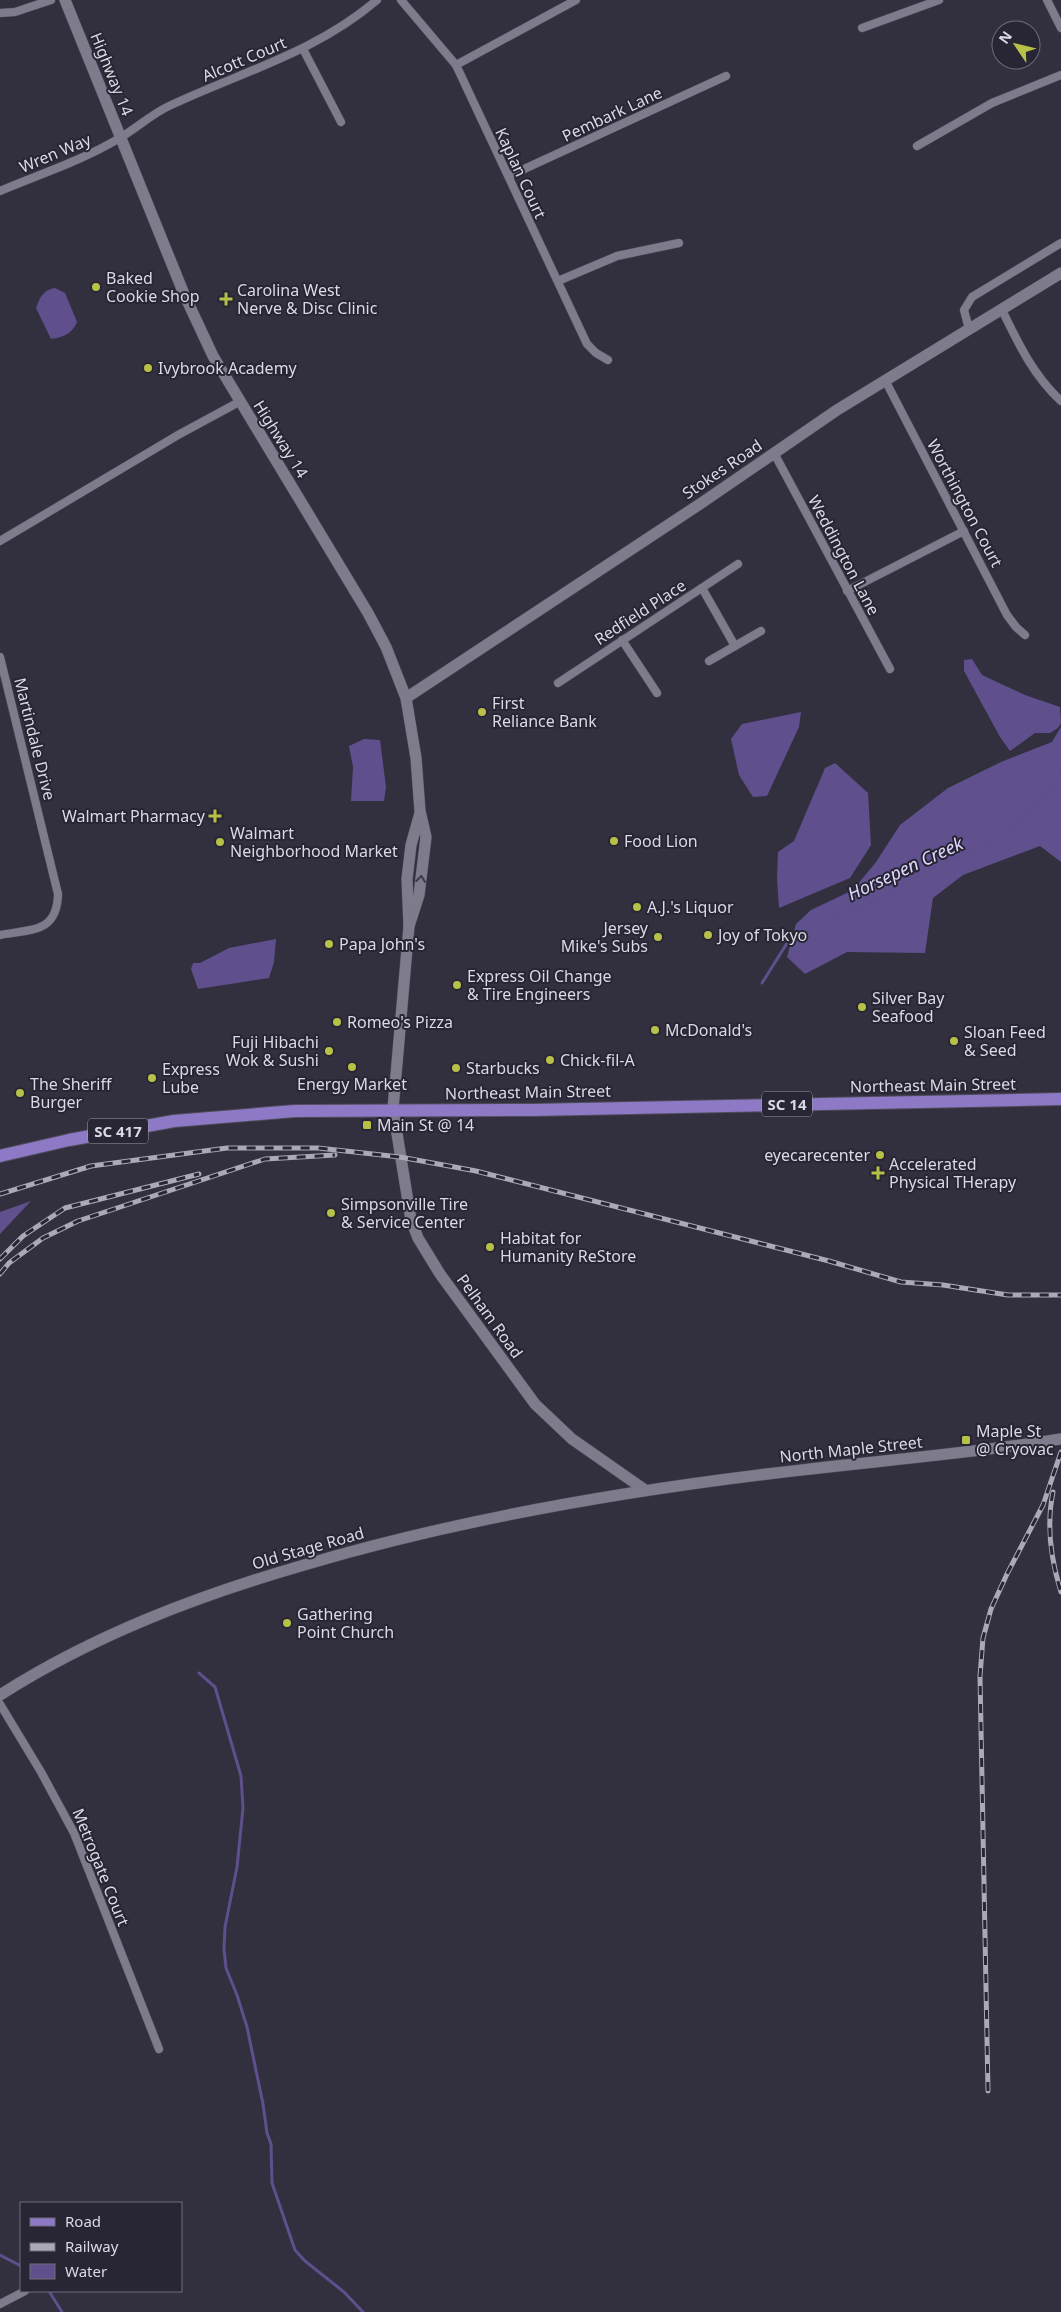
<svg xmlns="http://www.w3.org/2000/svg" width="1061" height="2312" viewBox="0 0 1061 2312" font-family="'Noto Sans',sans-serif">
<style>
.forest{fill:#60518e}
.water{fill:#5f508d}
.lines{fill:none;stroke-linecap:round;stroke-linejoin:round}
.stream{stroke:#5f508d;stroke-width:3}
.street-casing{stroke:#504d5a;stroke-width:9}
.secondary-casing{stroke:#504d5a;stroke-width:12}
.primary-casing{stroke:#504d5a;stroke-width:14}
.street{stroke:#7e7b8d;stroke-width:8}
.secondary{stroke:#7e7b8d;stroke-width:11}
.primary{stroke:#8d79c6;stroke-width:12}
.rail-casing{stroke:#aba9b5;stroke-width:5}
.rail{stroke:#282534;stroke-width:3;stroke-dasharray:9;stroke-linecap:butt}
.oneway{stroke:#3e3a4a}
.poi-dot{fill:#b7c148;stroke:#282534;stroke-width:2}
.labels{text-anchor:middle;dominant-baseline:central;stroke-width:4;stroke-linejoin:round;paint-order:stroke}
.shield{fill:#282534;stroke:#a5a3ae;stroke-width:1}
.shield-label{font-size:15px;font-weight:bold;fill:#dbd9e3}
.street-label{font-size:16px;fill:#dbd9e3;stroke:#282534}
.poi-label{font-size:16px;fill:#dbd9e3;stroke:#282534;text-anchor:start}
.water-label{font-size:18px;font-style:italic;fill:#dfd9fe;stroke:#282534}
</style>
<rect width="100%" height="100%" fill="#322f3f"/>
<g class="forest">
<polygon points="1061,727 1061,862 1040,846 963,875 933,898 925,953 847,952 805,974 787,957 796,924 811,910 853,890 876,862 900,825 948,788 1001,762 1052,742"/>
<polygon points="31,1201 0,1234 0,1212"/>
</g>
<g class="water">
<path d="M55,288L65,293L77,322C72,334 63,337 51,339L36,308C40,297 43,290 55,288Z"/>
<polygon points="972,659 982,675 1025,695 1060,707 1061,723 1058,728 1050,733 1035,733 1010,751 1000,737 964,671 964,660"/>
<polygon points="801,712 799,727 767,796 753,797 739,775 731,739 742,724"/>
<polygon points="364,739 380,740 386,787 384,801 351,801 353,767 349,746"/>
<polygon points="835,763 868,793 871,845 850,878 779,908 777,879 778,852 794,841 825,768"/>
<polygon points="276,939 274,962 269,978 198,989 191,969 193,963 200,963 229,948"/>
</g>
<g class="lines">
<g class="stream">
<polyline points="762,983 789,940 837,914 861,908 948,860 978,849 998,837 1017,825 1061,776"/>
<polyline points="199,1673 215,1687 241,1776 243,1808 237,1867 225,1927 224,1949 226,1968 237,1995 247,2027 263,2104 267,2133 271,2144 272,2183 295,2250 305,2261 344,2292 363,2312"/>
<polyline points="0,2255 21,2266"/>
<polyline points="49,2291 62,2312"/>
</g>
<g class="street-casing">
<g id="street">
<polyline points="401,0 456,65 587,344 596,353 608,360"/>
<polyline points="1047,0 1061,28"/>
<polyline points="0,13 15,12 51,0"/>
<polyline points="862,28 939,0"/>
<polyline points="303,49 341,122"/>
<polyline points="456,65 576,0"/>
<polyline points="917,146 992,103 1061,75"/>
<polyline points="509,176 726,76"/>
<path d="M0,191C40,174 81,161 118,139C136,129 150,115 169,106C241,72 315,53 377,0"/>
<polyline points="558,281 617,256 679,243"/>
<path d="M1002,310C1018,343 1033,375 1061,401"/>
<polyline points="969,329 964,310 972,297 1061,243"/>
<polyline points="885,380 1007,615 1016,627 1025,635"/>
<polyline points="774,453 890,669"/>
<polyline points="0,541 178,435 239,402"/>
<polyline points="702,588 735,646"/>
<polyline points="847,591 964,531"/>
<polyline points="622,640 657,693"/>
<path d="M0,657L58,894C57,933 32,929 0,935"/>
<polyline points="709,661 761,631"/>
<polyline points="558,683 738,564"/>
<polyline points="0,1704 41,1772 74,1833 159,2049"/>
<polyline points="0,2304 25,2291"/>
</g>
</g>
<g class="secondary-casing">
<g id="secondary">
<polyline points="65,0 184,294 213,356 368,613 386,647 406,698 416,758 420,811 426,837 419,895 409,926"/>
<polyline points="406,698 700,504 837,410 1061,273"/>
<polyline points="420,813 411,845 407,879 409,926 393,1109 411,1220 418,1238 440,1274 535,1404 572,1439 645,1490"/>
<path d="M0,1695C94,1635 197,1596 304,1565C452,1521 605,1494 759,1475C860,1462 961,1455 1061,1439"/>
</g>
</g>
<g class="primary-casing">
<polyline id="primary" points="0,1156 69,1140 174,1121 295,1111 533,1110 1061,1099"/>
</g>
<use href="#street" class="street"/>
<use href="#secondary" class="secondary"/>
<use href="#primary" class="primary"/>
<g class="rail-casing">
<g id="rail">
<polyline points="0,1194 91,1166 227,1148 318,1148 400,1157 476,1171 829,1261 901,1282 943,1285 1008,1295 1061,1295"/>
<polyline points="0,1259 23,1236 65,1208 199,1174"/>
<polyline points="0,1274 9,1263 43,1238 78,1221 265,1159 335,1155"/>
<path d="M1053,1492C1046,1526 1051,1560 1061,1592"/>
<polyline points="988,2091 980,1676 983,1638 991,1609 1007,1574 1043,1505 1061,1452"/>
</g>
</g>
<use href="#rail" class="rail"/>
</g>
<defs><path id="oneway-chevron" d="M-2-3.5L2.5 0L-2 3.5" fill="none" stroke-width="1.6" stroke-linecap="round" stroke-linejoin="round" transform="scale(1.25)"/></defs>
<use class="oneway" href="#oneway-chevron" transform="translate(421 879) rotate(-83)"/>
<g class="poi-dot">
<circle cx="96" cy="287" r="5"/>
<path d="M223.5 291.5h5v5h5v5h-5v5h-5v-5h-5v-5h5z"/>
<circle cx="148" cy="368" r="5"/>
<circle cx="482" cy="712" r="5"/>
<path d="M212.5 808.5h5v5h5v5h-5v5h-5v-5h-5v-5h5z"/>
<circle cx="614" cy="841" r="5"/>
<circle cx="220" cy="842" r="5"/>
<circle cx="637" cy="907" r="5"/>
<circle cx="708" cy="935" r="5"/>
<circle cx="658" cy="937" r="5"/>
<circle cx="329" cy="944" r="5"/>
<circle cx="457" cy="985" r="5"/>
<circle cx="862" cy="1007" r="5"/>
<circle cx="337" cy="1022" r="5"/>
<circle cx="655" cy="1030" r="5"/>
<circle cx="954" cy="1041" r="5"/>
<circle cx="329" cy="1051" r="5"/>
<circle cx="550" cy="1060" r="5"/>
<circle cx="352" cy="1067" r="5"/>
<circle cx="456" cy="1068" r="5"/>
<circle cx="152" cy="1078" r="5"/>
<circle cx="20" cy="1093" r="5"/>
<rect x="362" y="1120" width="10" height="10" rx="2.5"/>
<circle cx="880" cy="1155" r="5"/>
<path d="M875.5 1165.5h5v5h5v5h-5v5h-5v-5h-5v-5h5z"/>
<circle cx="331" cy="1213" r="5"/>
<circle cx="490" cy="1247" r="5"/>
<rect x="961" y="1435" width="10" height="10" rx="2.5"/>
<circle cx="287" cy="1623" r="5"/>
</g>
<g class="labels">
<g class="shield">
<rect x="762" y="1091.5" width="50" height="25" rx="4"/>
<rect x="88" y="1118.5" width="60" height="25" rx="4"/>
</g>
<g class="shield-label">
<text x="787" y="1104">SC 14</text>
<text x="118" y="1131">SC 417</text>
</g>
<g class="street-label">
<text transform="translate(244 59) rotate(-23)">Alcott Court</text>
<text transform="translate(112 74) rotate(68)">Highway 14</text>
<text transform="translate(612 114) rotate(-25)">Pembark Lane</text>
<text transform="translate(55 153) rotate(-23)">Wren Way</text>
<text transform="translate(521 173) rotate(65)">Kaplan Court</text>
<text transform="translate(281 439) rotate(58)">Highway 14</text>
<text transform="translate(722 469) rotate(-34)">Stokes Road</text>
<text transform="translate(965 503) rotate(62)">Worthington Court</text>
<text transform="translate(844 555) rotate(62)">Weddington Lane</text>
<text transform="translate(640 612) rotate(-33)">Redfield Place</text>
<text transform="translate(35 739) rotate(76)">Martindale Drive</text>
<text transform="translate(933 1085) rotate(-1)">Northeast Main Street</text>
<text transform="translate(528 1092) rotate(-1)">Northeast Main Street</text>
<text transform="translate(490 1316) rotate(54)">Pelham Road</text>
<text transform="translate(851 1449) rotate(-6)">North Maple Street</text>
<text transform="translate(308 1548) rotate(-16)">Old Stage Road</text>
<text transform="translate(101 1867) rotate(68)">Metrogate Court</text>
</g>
<g class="poi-label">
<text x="106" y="278">Baked<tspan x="106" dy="18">Cookie Shop</tspan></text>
<text x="237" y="290">Carolina West<tspan x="237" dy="18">Nerve &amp; Disc Clinic</tspan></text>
<text x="158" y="368">Ivybrook Academy</text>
<text x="492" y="703">First<tspan x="492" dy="18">Reliance Bank</tspan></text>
<text x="205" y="816" text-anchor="end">Walmart Pharmacy</text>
<text x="230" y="833">Walmart<tspan x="230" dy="18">Neighborhood Market</tspan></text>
<text x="624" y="841">Food Lion</text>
<text x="647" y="907">A.J.'s Liquor</text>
<text x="648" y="928" text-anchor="end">Jersey<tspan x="648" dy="18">Mike's Subs</tspan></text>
<text x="718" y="935">Joy of Tokyo</text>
<text x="339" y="944">Papa John's</text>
<text x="467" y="976">Express Oil Change<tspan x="467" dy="18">&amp; Tire Engineers</tspan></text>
<text x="872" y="998">Silver Bay<tspan x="872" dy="18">Seafood</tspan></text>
<text x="347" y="1022">Romeo's Pizza</text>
<text x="665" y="1030">McDonald's</text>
<text x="964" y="1032">Sloan Feed<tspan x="964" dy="18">&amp; Seed</tspan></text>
<text x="319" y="1042" text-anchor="end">Fuji Hibachi<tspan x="319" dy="18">Wok &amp; Sushi</tspan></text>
<text x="560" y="1060">Chick-fil-A</text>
<text x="466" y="1068">Starbucks</text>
<text x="162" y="1069">Express<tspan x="162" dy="18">Lube</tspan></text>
<text x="30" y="1084">The Sheriff<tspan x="30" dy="18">Burger</tspan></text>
<text x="352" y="1084" text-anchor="middle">Energy Market</text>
<text x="377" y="1125">Main St @ 14</text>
<text x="870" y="1155" text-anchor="end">eyecarecenter</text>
<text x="889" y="1164">Accelerated<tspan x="889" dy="18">Physical THerapy</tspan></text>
<text x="341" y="1204">Simpsonville Tire<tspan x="341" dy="18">&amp; Service Center</tspan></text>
<text x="500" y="1238">Habitat for<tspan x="500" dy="18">Humanity ReStore</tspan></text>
<text x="976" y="1431">Maple St<tspan x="976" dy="18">@ Cryovac</tspan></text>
<text x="297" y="1614">Gathering<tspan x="297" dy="18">Point Church</tspan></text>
</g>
<g class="water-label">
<text transform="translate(905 868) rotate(-25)">Horsepen Creek</text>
</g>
</g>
<rect x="20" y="2202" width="162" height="90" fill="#282534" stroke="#706d7a"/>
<rect x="30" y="2218" width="25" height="8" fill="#8d79c6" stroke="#706d7a"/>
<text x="65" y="2227" font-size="15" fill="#dbd9e3">Road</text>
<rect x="30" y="2243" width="25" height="8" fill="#aba9b5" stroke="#706d7a"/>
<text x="65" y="2252" font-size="15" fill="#dbd9e3">Railway</text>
<rect x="30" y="2264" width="25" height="15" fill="#5f508d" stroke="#706d7a"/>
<text x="65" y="2277" font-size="15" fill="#dbd9e3">Water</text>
<g transform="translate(1016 45) rotate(305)"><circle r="24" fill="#282534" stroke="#706d7a"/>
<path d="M0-4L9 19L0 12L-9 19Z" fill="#b7c148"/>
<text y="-8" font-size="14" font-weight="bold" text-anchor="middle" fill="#dbd9e3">N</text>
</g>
</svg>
